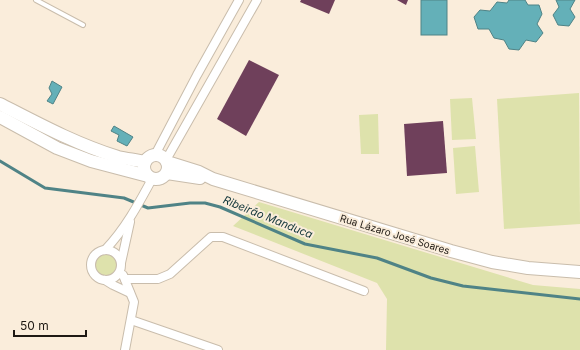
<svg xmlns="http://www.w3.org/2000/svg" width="580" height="350" viewBox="0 0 580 350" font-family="Inter,sans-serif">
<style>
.green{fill:#dee2ac}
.water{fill:#64b0b8;stroke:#4f8386}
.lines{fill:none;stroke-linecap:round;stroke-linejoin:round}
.stream{stroke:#4f8386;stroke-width:3}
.building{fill:#6f405b}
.service-casing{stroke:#c9bdac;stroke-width:6}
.minor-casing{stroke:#c9bdac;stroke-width:10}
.primary-casing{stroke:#c9bdac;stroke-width:14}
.service{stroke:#fff;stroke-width:4}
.minor{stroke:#fff;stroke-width:8}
.primary{stroke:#fff;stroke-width:12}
.labels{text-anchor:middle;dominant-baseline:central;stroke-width:4;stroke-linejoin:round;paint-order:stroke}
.street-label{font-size:10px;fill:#1e1913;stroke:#faeddb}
.water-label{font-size:11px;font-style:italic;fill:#103539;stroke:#faeddb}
</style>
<rect width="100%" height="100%" fill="#faeddb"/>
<g class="green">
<polygon points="579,93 580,224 504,229 497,99"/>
<polygon points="472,98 476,139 452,140 450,99"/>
<polygon points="378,114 379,154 361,154 359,115"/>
<polygon points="475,146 479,192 456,194 453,148"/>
<polygon points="259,202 533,285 580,289 580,350 386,350 387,299 377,283 233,226"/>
<circle cx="105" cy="265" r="13"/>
</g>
<g class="water">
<rect x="421" y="0" width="26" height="35"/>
<polygon points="509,0 525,0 528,5 539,5 542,14 537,24 543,33 536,42 526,40 519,50 509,49 504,40 494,38 489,29 478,29 474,17 480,10 490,11 497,2 507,3"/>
<polygon points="556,0 575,0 570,9 575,17 569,26 558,25 553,15 559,7"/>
<polygon points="52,81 62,87 53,104 47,101 52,94 49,88"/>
<polygon points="114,126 133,137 127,146 117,141 119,135 111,131"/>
</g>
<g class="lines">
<polyline class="stream" points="0,161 45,188 124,198 148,208 190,203 205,203 220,207 305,244 377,258 431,278 463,286 580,299"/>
</g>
<g class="building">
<polygon points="301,0 335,0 329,14 300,2"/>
<polygon points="397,0 408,0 406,5"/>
<polygon points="249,60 279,75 246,136 217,119"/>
<polygon points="443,121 447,173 407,176 404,124"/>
</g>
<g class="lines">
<g class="service-casing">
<polyline id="service" points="36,0 83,25"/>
</g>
<g class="minor-casing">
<g id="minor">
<polyline points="155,155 197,75 239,0"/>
<polyline points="166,160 257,0"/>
<path d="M105,250C125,229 138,205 152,179"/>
<circle cx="106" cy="265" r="15"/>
<polyline points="121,263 130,222"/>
<polyline points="123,275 134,302 125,350"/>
<polyline points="125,279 158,279 170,274 211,237 223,237 364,291"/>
<polyline points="105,280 113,285 130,293"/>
<polyline points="131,320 218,350"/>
</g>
</g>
<g class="primary-casing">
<g id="primary">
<path d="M0,104C39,124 76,144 118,157C127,159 136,160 145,162"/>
<polyline points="0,117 57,148 91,161 148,176"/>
<circle cx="156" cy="167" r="12"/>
<polyline points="167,162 199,172 213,179 451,251 492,262 528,268 580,272"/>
<polyline points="167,173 200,178"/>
</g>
</g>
<use href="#service" class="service"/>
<use href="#minor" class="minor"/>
<use href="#primary" class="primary"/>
</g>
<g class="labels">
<g class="street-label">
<text transform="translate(395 234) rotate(17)">Rua Lázaro José Soares</text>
</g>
<g class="water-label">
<text transform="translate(268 217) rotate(22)">Ribeirão Manduca</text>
</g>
</g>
<path d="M14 330v6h72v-6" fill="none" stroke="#1e1913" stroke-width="2"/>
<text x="20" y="330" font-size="12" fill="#1e1913" stroke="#faeddb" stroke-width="3" paint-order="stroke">50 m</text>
</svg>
